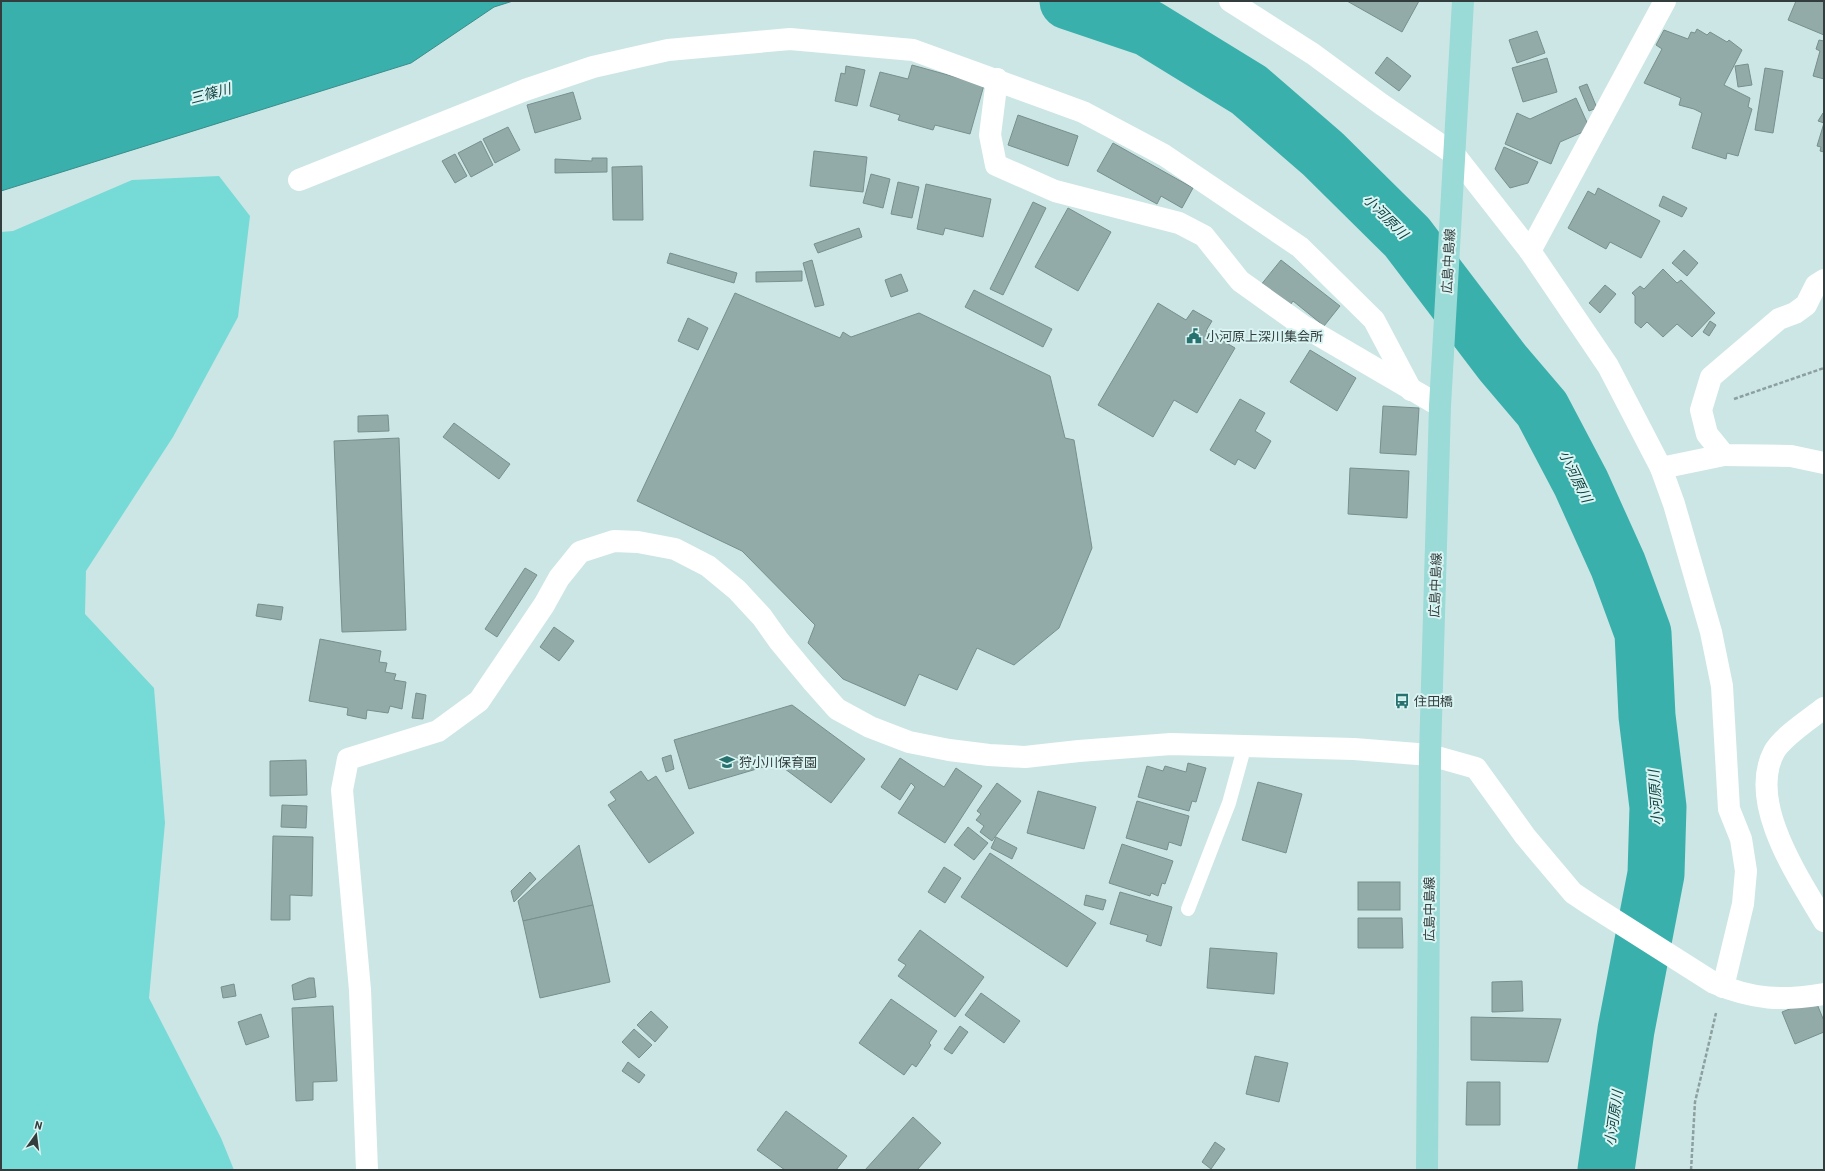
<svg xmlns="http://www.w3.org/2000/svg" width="1825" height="1171" viewBox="0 0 1825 1171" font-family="Barlow,'Noto Sans JP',sans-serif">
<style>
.green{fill:#76dbd7}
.water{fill:#3ab0ac;stroke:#388e8b}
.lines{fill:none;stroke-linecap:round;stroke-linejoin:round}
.river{stroke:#3ab0ac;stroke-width:57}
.building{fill:#92aba9;stroke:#77908e}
.path{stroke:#8ca09f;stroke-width:2.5;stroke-dasharray:4 2;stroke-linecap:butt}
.service{stroke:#fff;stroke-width:14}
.minor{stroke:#fff;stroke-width:22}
.primary{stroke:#9adad7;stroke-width:22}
.labels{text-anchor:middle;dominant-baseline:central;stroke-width:4;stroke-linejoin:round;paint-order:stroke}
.street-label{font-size:13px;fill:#333d3d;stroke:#d9f4f2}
.poi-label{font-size:13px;fill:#333d3d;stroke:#d9f4f2;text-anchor:start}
.water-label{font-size:14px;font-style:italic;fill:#114543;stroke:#d9f4f2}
</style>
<rect width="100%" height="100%" fill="#cce6e5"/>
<polygon class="green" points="219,176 250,216 238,317 173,437 86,571 85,614 154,688 165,823 149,998 221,1138 234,1170 1,1170 1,232 13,231 132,180"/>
<polygon class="water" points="1,1 513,1 494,7 411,63 1,191"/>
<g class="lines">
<polyline class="river" points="1068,1 1148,28 1249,90 1323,154 1407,237 1502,362 1542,409 1581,483 1618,565 1643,633 1647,716 1658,807 1656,874 1626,1030 1606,1170"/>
</g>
<g class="building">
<polygon points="1347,1 1419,1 1402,32"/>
<polygon points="1796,1 1824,1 1824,35 1788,20"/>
<polygon points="1697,29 1707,35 1710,32 1727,42 1729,40 1742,50 1724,85 1750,98 1748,107 1752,109 1738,156 1727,153 1726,159 1692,148 1702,113 1694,109 1679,105 1681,98 1644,83 1662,49 1656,45 1664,30 1688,39 1691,32 1695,33"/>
<polygon points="1537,31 1545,53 1517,63 1509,40"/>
<polygon points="1819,40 1824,41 1824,79 1813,76 1820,51 1816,49"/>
<polygon points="1387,57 1411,76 1399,91 1375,73"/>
<polygon points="1547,58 1557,92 1523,102 1512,68"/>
<polygon points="1748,64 1752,85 1738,87 1735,66"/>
<polygon points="912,65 984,85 970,134 935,125 933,130 898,120 900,115 870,106 880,72 908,79"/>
<polygon points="846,66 865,70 857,106 835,101 841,73 845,74"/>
<polygon points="1765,68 1783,71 1773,133 1755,130"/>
<polygon points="1587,84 1597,108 1589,111 1579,87"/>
<polygon points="573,92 581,119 535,133 527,105"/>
<polygon points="1576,98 1590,129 1560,142 1551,164 1505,144 1517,113 1530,119"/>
<polygon points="1823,113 1824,114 1824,152 1820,151 1821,147 1817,146 1824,123 1818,121"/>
<polygon points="1018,115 1078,136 1068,166 1008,145"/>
<polygon points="508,127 520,150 495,163 483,139"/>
<polygon points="481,141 493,165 471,177 458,153"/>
<polygon points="1113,143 1193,188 1182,208 1161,196 1157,204 1097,171"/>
<polygon points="1504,147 1538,162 1528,183 1510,188 1495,169"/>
<polygon points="814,151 867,157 863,192 810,186"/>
<polygon points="455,154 467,176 455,183 442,161"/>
<polygon points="592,158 607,158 607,172 555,173 555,159 592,161"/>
<polygon points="642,166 643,220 613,220 612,167"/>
<polygon points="871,174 890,179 883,208 863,203"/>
<polygon points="898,182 919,187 912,218 891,214"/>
<polygon points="926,184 991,199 983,237 945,228 943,235 917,229"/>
<polygon points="1598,188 1660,221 1641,258 1610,242 1606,249 1568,228 1588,191 1595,195"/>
<polygon points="1663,196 1687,208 1682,217 1659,206"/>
<polygon points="1033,202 1046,208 1003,295 990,289"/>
<polygon points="1068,208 1111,232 1078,291 1035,267"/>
<polygon points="859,228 862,237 818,253 814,244"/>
<polygon points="1684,250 1698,263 1687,276 1672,263"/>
<polygon points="670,253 737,273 734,283 667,263"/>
<polygon points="812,260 824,305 815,307 803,263"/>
<polygon points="1281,260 1340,306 1324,326 1293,301 1288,308 1260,286"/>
<polygon points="1663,269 1677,283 1681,280 1715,313 1692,337 1677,324 1663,337 1647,322 1641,328 1635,323 1635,296 1632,293 1640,286 1644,289"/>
<polygon points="802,271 802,281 756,282 756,272"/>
<polygon points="901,274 908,291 891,297 885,280"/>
<polygon points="1605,285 1616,294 1600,313 1589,303"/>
<polygon points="974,290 1052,329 1043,347 965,307"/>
<polygon points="735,293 840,338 843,332 851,337 919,313 1050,376 1065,438 1074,440 1092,548 1059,628 1014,665 977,648 957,690 919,674 905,706 843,679 808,643 815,625 742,551 637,501"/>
<polygon points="1158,303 1186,320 1193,310 1212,321 1206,331 1235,348 1197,413 1174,400 1153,437 1098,405"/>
<polygon points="688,318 708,328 698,350 678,341"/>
<polygon points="1710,321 1716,325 1709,336 1703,332"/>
<polygon points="1310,350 1356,378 1337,411 1290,382"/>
<polygon points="1240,399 1265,413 1255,431 1271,441 1255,469 1238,459 1235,465 1210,450"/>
<polygon points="1383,406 1419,408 1416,455 1380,453"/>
<polygon points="388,415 389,431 358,432 358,416"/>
<polygon points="454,423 510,464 499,479 443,437"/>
<polygon points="399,438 406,630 342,632 334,441"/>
<polygon points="1350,468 1409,471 1407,518 1348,514"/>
<polygon points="525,568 537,575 497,637 485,629"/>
<polygon points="258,604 283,607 281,620 256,616"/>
<polygon points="554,627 574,641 559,661 540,647"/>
<polygon points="320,639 381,651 379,662 387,663 385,672 396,674 394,680 406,682 402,709 390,706 388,713 367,710 366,719 347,715 348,708 309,701"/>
<polygon points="416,693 426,695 423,719 412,718"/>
<polygon points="792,705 865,759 831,803 777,763 689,789 674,740"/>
<polygon points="671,755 674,769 666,772 662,758"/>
<polygon points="900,758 944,787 956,768 982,786 945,843 898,813 915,787 911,783 900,800 881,787"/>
<polygon points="306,760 307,795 270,796 270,761"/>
<polygon points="1188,763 1206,768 1196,802 1192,801 1189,811 1138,797 1147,766 1163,771 1165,766 1186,772"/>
<polygon points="641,771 648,781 656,776 694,833 649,863 608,805 616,800 610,792"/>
<polygon points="1258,782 1302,794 1286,853 1242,840"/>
<polygon points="997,783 1021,801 992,841 980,832 984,826 976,820 981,814 977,811"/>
<polygon points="1038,791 1096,807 1084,849 1027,833"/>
<polygon points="1137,801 1189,816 1181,846 1169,842 1167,850 1126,838"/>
<polygon points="282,805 307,806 306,828 281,827"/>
<polygon points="968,827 988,843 974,860 954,845"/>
<polygon points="273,836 313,837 312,896 290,895 290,920 271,920"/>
<polygon points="996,837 1017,848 1012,859 991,848"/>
<polygon points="1122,844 1173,861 1165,884 1162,883 1158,896 1151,893 1150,896 1109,883"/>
<polygon points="579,845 593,905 523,921 518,901"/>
<polygon points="990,853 1096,923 1067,967 961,897"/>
<polygon points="944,867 961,878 945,903 928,892"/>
<polygon points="530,872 536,879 514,902 511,891"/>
<rect x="1358" y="882" width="42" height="28"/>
<polygon points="1120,892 1172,907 1161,946 1146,941 1148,935 1110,924"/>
<polygon points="1086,895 1106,900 1103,910 1084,905"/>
<polygon points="593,905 610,982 540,998 523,921"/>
<polygon points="1358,918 1402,918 1403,948 1358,948"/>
<polygon points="920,930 984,977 955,1017 898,976 906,965 898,960"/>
<polygon points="1210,948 1277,953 1274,994 1207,988"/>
<polygon points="309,978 314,978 316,997 294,1000 292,985"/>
<polygon points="1522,981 1523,1011 1492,1012 1492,982"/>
<polygon points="234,984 236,996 223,998 221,987"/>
<polygon points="981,993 1020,1021 1004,1043 965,1015"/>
<polygon points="891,999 937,1031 929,1043 931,1045 916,1067 912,1064 904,1075 859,1043"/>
<polygon points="1815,999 1824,1021 1824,1032 1795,1044 1782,1012"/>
<polygon points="333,1006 337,1081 313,1082 313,1100 296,1101 292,1008"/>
<polygon points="651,1011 668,1027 655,1042 637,1025"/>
<polygon points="261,1014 269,1037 246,1045 238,1022"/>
<polygon points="1471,1017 1561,1019 1548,1062 1471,1060"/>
<polygon points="960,1026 968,1032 952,1054 944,1049"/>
<polygon points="634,1029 652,1045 639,1058 622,1042"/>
<polygon points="1255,1056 1288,1063 1279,1102 1246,1094"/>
<polygon points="628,1062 645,1075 639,1083 622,1071"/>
<polygon points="1467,1082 1500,1082 1500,1125 1466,1125"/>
<polygon points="786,1111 847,1156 836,1170 785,1170 757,1150"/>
<polygon points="913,1117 941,1143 917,1170 865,1170"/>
<polygon points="1215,1142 1225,1149 1211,1169 1202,1162"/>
</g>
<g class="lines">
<g class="path">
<polyline points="1734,399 1824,368"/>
<polyline points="1691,1170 1695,1102 1716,1013"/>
</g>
<polyline class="service" points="1188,909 1229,803 1245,745"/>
<g class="minor">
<polyline points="1230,1 1313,54 1381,104 1454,154 1530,251 1665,1"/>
<polyline points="997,79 990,135 996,165 1055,191 1179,223 1204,236 1240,281 1303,326 1440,406"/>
<polyline points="299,180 525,90 593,67 668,50 790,39 913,50 1083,112 1164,155 1300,247 1374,320 1411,390"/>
<polyline points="1530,251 1608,366 1661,468 1674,504 1711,632 1722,686 1729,809 1741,839 1746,871 1743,904 1723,987"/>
<polyline points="1824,280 1816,285 1806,305 1795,313 1779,319 1711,377 1701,410 1707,434 1724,455 1791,456 1824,463"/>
<polyline points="1661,468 1724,455"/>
<path d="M1824,708C1810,719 1782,737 1774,752C1747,803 1799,878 1824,921"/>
<path d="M367,1170L360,990L342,790L348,759L438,731L479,701L544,605L559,578L580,552L614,541L638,542L675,549L708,566L737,590L762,617L779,641L813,682L837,709L870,727L909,742L949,750L989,755L1025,757L1079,751L1171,744L1354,749L1430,755L1476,768L1525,836L1573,893L1591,905L1714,983C1754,1000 1782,1001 1824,994"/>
</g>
<polyline class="primary" points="1427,1170 1430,755 1440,406 1463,1"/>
</g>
<defs>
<g id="civic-bare" transform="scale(1.2)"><path d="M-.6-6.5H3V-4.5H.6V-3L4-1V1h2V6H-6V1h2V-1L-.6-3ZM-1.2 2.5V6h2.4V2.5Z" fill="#27716f" stroke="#d9f4f2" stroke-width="2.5" paint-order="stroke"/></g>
<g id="bus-bare" transform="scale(1.2)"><path d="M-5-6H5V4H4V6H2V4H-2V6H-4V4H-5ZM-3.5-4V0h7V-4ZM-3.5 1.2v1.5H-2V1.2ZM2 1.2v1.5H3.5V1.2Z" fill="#27716f" stroke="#d9f4f2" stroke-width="2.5" paint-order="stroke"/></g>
<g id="school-bare" transform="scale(1.2)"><path d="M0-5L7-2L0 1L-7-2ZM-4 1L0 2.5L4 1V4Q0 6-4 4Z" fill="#27716f" stroke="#d9f4f2" stroke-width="2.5" paint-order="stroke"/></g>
</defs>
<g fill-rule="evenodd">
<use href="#civic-bare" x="1194" y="336"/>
<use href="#bus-bare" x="1402" y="701"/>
<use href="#school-bare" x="727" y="762"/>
</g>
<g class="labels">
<g class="street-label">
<text transform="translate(1448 261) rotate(-87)">広島中島線</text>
<text transform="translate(1435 585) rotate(-88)">広島中島線</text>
<text transform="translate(1429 909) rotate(-90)">広島中島線</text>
</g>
<g class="poi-label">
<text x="1206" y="336">小河原上深川集会所</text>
<text x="1414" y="701">住田橋</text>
<text x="739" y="762">狩小川保育園</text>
</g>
<g class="water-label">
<text transform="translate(210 93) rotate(-15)">三篠川</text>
<text transform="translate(1386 216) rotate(45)">小河原川</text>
<text transform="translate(1576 476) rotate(64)">小河原川</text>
<text transform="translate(1655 798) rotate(-94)">小河原川</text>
<text transform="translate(1613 1118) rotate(-82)">小河原川</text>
</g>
</g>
<rect width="1825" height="1171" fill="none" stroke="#333d3d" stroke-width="4"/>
<g transform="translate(36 1135) rotate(14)" stroke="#d9f4f2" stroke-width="3" paint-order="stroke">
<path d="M0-3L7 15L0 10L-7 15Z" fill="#333d3d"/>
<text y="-6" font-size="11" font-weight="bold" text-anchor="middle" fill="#333d3d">N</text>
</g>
</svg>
